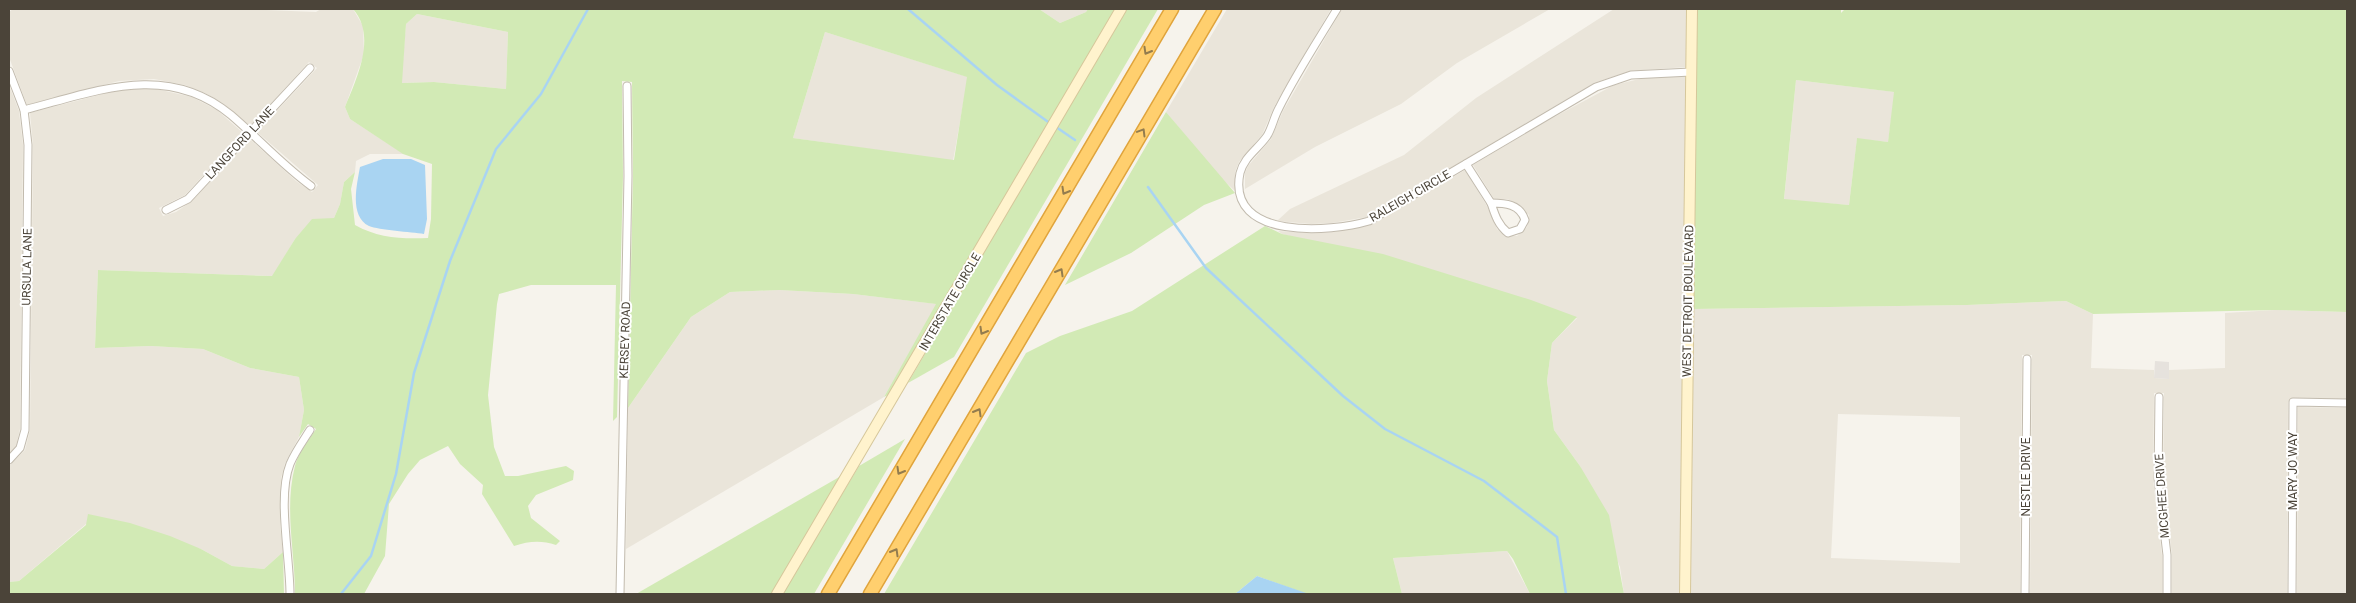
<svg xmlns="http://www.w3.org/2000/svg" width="2356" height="603" viewBox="0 0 2356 603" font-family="Roboto,sans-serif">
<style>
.residential{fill:#eae5da;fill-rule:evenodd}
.industrial{fill:#e6e2dd}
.green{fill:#d2eab5;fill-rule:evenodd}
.water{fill:#a9d4f2}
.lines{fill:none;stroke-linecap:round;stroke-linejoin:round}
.stream{stroke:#a9d4f2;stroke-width:2.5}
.street-casing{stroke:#c2bbae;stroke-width:9}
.secondary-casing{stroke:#d6c79b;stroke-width:12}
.highway-casing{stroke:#e0a43c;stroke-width:15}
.street{stroke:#fff;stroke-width:7}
.secondary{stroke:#fff3cd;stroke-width:10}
.highway{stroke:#ffcf6e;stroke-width:12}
.oneway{stroke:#937c4e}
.labels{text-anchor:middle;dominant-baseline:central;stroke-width:4;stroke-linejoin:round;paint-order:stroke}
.street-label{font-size:12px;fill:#4b4439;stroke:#fff}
</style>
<rect width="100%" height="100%" fill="#f6f3ec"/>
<g class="residential">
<polygon points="13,9 245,9 316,12 321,9 353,9 363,26 364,54 345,107 350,119 404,154 370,154 356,161 355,172 344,182 340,204 334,218 295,239 273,276 98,270 95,348 151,346 203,349 250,368 299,377 304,410 299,437 285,463 281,478 280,526 283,552 264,569 232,566 201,549 86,524 19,581 9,582 9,466 25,450 30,430 33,145 30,113 122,89 152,88 192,97 217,110 243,133 185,195 159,208 163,216 176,212 192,201 250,139 296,181 312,192 318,185 257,132 317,68 309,62 250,126 224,104 205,93 185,85 154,79 119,81 27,105 9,57 9,12"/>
<polygon points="1039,9 1088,9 1086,12 1060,23"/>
<polygon points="1227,9 1331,9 1274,107 1262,135 1239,162 1235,172 1235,191 1219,176 1166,112"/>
<polygon points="1342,9 1550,9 1457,63 1401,104 1315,147 1245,189 1245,173 1248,166 1271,139 1283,111"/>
<polygon points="1614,9 1687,9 1686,67 1630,71 1594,83 1367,217 1332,223 1311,224 1277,221 1290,209 1404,155 1476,98"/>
<polygon points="417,14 508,32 506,89 434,82 401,83 406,24"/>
<polygon points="825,32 968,77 953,161 793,138"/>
<polygon points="1686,76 1680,594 1624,594 1620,567 1580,466 1554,430 1547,381 1552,343 1577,318 1282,234 1278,231 1310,233 1333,232 1371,225 1465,170 1487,206 1497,229 1505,236 1517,236 1527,227 1529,215 1516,203 1507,199 1494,199 1473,165 1541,124 1614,85 1648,77"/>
<polygon points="1796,80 1895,92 1888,142 1857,139 1849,205 1784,200"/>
<polygon points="9,85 19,111 23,145 20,429 16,446 9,455"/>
<polygon points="779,290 853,294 937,304 884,397 626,549 628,408 691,317 730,292"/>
<path d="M2066,301L2093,314L2091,368L2154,370V378L2169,379V370L2225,368V313L2275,310L2347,312V399L2293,398L2288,402L2287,594H2172V555L2163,479L2164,393H2154L2153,479L2162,556V594H2030L2032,355H2022L2020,594H1690L1693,309L1967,305ZM1838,414L1960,417V563L1831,558Z"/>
<polygon points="2298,407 2347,408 2347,594 2297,594"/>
<polygon points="1507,551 1530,594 1402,594 1393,558"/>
</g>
<polygon class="industrial" points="2155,361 2169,362 2169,379 2154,378"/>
<g class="green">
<path d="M353,9H1039L1060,23L1086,12L1088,9H1115L890,394L884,397L936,304L853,294L779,290L730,292L691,317L628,408L633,176L632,82L622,81L623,176L617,417L613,421L616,285H531L499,294L497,304L488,395L494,447L505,476H518L566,466L574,471L573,480L536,495L528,506L531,518L560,541L556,545C541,540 529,541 514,546L482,494L483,485L460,464L448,446L420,460L408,474L389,504L385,556L364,594H295C295,552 284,508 295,466C298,453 309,440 316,429L308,424L299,437L304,410L299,377L250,368L203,349L151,346L95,348L98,270L272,276L295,239L312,219L334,218L340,204L344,182L355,172L351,189L355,225C378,238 401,239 428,238L431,219L432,164L403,154L350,119L345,107C357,78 377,36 353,9ZM417,14L508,32L506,89L434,82L402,83L406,24ZM825,32L967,77L954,160L793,138Z"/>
<polygon points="1126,9 1158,9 954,357 908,383"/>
<path d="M1697,9H1841V13L1845,9H2347V312L2275,310L2093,314L2066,301L1967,305L1693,309ZM1796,80L1894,92L1888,142L1857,138L1849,205L1784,199Z"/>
<polygon points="1166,112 1235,193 1204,205 1131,253 1065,285"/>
<polygon points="1265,226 1282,234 1383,254 1531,300 1577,317 1552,343 1547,381 1554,430 1580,466 1609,515 1624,594 1530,594 1513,559 1507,551 1393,558 1402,594 1307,594 1257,576 1235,594 884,594 1026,353 1060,336 1132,311"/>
<polygon points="905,439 814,594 782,594 859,466"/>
<polygon points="841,476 771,594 636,594"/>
<polygon points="88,514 130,523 170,536 201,549 232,566 264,569 283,552 284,594 9,594 9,582 19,581 86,525"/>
</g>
<g class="water">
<path d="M383,159H411L425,165L427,219L424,234C411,232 379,230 369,226C349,216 357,184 360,167Z"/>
<polygon points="1257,576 1306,593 1307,594 1235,594"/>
</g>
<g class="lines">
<g class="stream">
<polyline points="908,9 997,85 1051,124"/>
<polyline points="1056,127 1075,140"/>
<polyline points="1148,187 1206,268 1343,396 1385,429 1484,481 1557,537 1566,594"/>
<polyline points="341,594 371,556 396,474 414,373 450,261 496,149 541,94 588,9"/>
</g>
<g class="street-casing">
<g id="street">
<path d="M1337,9C1317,42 1296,74 1279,108C1274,117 1272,128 1267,136C1258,149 1244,157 1240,173C1226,241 1332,232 1369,221L1596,87L1631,75L1691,72"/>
<polyline points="9,71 24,110 28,145 25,430 20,448 9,460"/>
<path d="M24,110C95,92 166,61 231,115C258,138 282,165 311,186"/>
<polyline points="1466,164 1491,203"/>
<path d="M1491,203C1505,203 1520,204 1525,220L1520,229L1508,233C1498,225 1495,215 1491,203Z"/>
<polyline points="166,210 188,199 310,68"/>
<polyline points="2159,397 2158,479 2167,555 2167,594"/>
<path d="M290,594C290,557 277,497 290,464C295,452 303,441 310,430"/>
<polyline points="620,594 628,176 627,86"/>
<polyline points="2025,594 2027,359"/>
<polyline points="2292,594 2293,402 2347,403"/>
</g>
</g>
<g class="secondary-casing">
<g id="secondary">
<polyline points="777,594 1121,9"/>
<polyline points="1685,594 1692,9"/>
</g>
</g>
<g class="highway-casing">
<g id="highway">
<polyline points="828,594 1172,9"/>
<polyline points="870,594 1215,9"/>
</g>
</g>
<use href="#street" class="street"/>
<use href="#secondary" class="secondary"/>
<use href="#highway" class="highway"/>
</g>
<defs><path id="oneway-chevron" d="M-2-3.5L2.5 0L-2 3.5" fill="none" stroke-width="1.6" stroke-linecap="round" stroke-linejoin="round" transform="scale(1.25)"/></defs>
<g class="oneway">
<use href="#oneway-chevron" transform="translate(1147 51) rotate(120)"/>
<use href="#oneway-chevron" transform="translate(1142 132) rotate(-59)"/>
<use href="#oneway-chevron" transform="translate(1065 191) rotate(120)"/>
<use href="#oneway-chevron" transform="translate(1060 272) rotate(-60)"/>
<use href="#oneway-chevron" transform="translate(983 331) rotate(120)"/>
<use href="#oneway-chevron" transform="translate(978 412) rotate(-60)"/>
<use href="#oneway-chevron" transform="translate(900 471) rotate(120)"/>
<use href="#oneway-chevron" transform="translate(895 552) rotate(-60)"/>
</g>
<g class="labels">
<g class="street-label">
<text transform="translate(240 143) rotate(-47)">LANGFORD LANE</text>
<text transform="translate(1410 196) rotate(-30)">RALEIGH CIRCLE</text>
<text transform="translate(27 267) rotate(-89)">URSULA LANE</text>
<text transform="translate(1688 301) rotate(-89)">WEST DETROIT BOULEVARD</text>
<text transform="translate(950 302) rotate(-60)">INTERSTATE CIRCLE</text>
<text transform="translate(625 340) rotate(-88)">KERSEY ROAD</text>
<text transform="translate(2293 471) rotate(-90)">MARY JO WAY</text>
<text transform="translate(2026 477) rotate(-90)">NESTLE DRIVE</text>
<text transform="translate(2162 496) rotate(-94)">MCGHEE DRIVE</text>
</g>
</g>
<rect width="2356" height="603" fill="none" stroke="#4b4439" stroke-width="20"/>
</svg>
